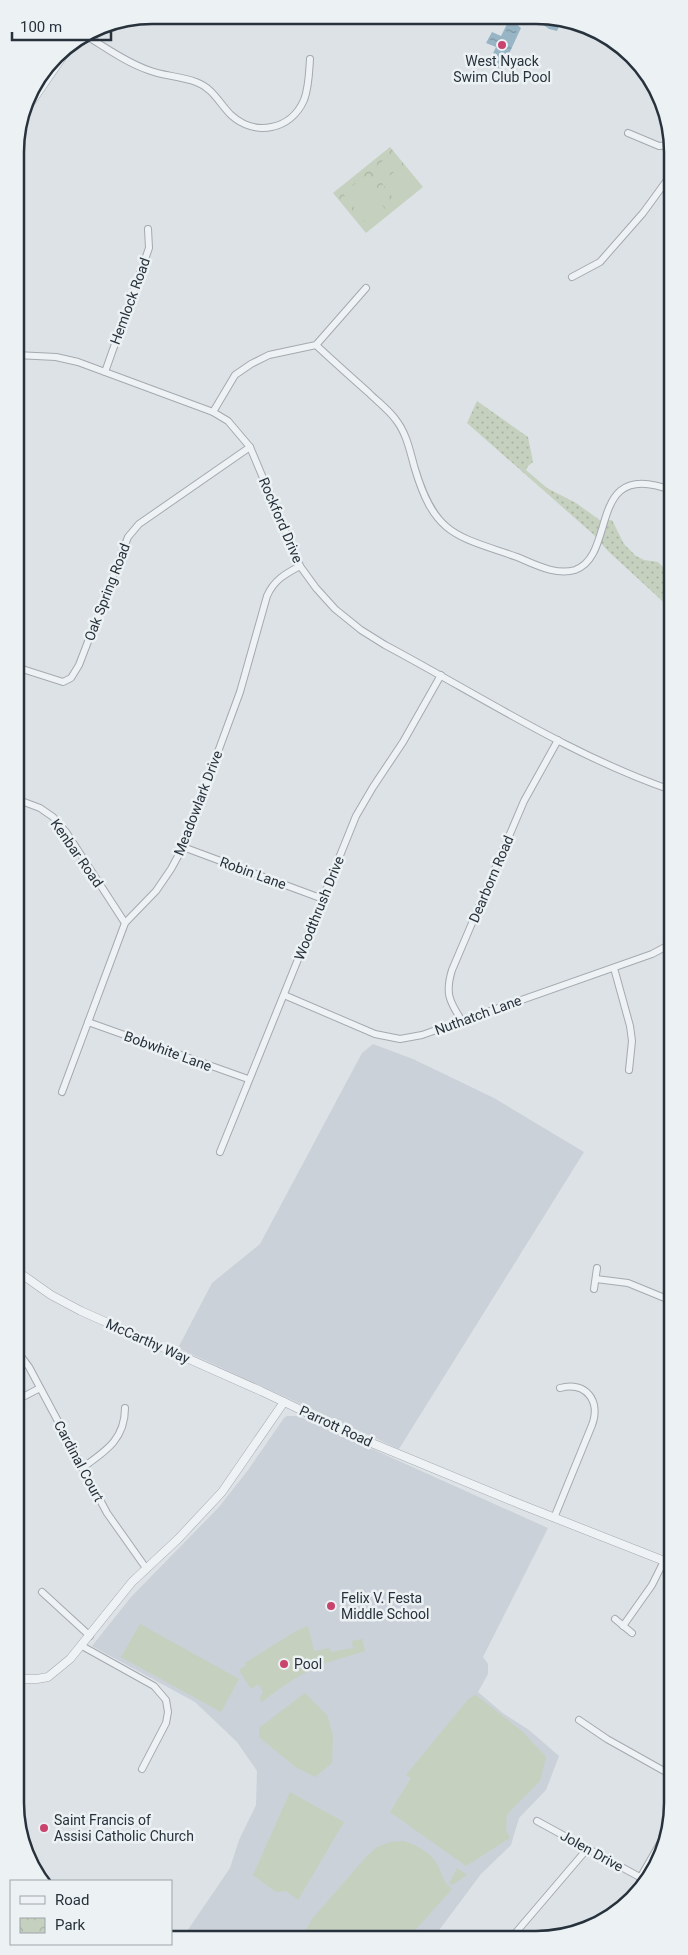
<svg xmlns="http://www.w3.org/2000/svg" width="688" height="1955" viewBox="0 0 688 1955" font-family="Roboto,sans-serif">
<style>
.built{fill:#cbd1d8}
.grass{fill:url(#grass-dots)}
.park{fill:url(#park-crowns)}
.pitch{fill:#c5d0be}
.water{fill:url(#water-ripples)}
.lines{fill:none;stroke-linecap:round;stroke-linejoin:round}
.minor-casing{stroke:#a3aab0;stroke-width:8}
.tertiary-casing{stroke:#a3aab0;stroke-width:9}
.minor{stroke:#eff2f5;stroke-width:6}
.tertiary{stroke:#eff2f5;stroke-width:8}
.poi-dot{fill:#c9446c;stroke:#ecf1f4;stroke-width:2}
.labels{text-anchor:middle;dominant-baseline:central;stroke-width:5;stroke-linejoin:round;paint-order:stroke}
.poi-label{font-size:14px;fill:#27323c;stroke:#ecf1f4;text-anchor:start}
.street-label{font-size:14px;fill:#27323c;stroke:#ecf1f4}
.rim{fill:none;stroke:#27323c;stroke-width:2.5}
</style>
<defs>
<pattern id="grass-dots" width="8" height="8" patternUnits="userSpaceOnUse" patternTransform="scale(1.25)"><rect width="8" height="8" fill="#c5d0be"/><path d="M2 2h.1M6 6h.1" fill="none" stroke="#a9b3a4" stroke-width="1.8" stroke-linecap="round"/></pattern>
<pattern id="park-crowns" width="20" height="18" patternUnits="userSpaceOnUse" patternTransform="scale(1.25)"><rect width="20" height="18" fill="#c5d0be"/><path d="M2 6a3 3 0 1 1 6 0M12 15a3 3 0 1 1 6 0" fill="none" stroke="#a9b3a4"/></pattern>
<pattern id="water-ripples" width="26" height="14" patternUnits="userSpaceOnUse" patternTransform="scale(1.25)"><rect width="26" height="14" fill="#98b5c6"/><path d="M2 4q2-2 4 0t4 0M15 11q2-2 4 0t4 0" fill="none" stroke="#7c94a2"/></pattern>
</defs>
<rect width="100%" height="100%" fill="#dde2e6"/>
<g class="built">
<polygon points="373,1044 413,1059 494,1098 584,1152 399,1449 178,1348 212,1283 260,1244 362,1053"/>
<polygon points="287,1416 297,1416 317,1424 548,1528 483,1657 488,1664 488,1674 478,1692 504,1714 529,1730 559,1756 546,1790 519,1818 511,1845 481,1874 434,1937 183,1937 230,1868 239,1840 256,1805 257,1771 237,1742 195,1702 92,1646 131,1597 219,1507 248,1470 284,1418"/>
</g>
<polygon class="grass" points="477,401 528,437 533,462 528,466 526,470 547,488 576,503 601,521 612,520 624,544 636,556 644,560 658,562 671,575 671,609 609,552 593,534 467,423"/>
<polygon class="park" points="390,147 423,187 366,233 333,193"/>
<g class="pitch">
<polygon points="389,156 396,164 378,179 371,170"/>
<polygon points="399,168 406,176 388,191 381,182"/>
<polygon points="361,179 368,187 349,202 343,193"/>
<polygon points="409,180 416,188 397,203 390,194"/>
<polygon points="371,191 377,199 359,214 352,205"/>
<polygon points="380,203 387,211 369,226 362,217"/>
<polygon points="140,1624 239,1679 221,1712 121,1657"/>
<path d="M308,1626L314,1651L329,1648L331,1652L353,1648L352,1641L362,1639L365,1651L326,1663L316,1669L315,1668C295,1677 278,1689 261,1703L260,1697L263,1692L258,1684L251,1689L239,1670L246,1665L245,1663L296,1631Z"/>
<polygon points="305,1693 327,1715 333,1736 332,1763 315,1777 294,1766 259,1737 259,1728"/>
<polygon points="476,1695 523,1732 546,1757 540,1781 507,1814 506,1830 510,1838 466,1866 390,1812 411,1778 406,1775 469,1698"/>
<polygon points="290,1792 344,1822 298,1900 286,1891 276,1892 253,1875"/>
<path d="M404,1841C418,1846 431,1852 438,1866C444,1878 441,1879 452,1889L409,1937H302L312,1919L366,1857L377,1847L390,1842Z"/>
<polygon points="457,1868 467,1875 452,1885 449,1884"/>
</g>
<g class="water">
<polygon points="545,18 554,20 560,24 557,31 549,29 542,24"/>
<polygon points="508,22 514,22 521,28 502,69 493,66 489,62 496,47 486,43 492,32 501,36"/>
</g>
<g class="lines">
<g class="minor-casing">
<g id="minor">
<path d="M85,35C105,47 125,62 148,70C163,76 180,76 196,82C213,88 219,103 231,115C255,137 291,130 304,100C309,87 309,73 310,59"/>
<polyline points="628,133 659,146 670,145"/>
<polyline points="572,277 600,262 643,213 670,176"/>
<path d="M316,345C333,361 351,377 369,393C378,402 389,410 396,420C407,434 410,452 415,469C435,536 457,536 517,557C534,564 556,576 575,570C618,555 586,458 671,490"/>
<path d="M16,355L56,357L78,362L213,412L228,421L250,447L300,566L316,588L335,609L361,630L385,645C479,695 570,755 671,790"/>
<polyline points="105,372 149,248 148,229"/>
<polyline points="213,412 235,375 251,364 269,355 316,345 366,288"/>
<polyline points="16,667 63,682 71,678 79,665 128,537 139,524 250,447"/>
<polyline points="16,799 40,808 53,817 66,832 125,923"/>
<polyline points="183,847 323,899"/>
<polyline points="614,968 630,1026 632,1041 629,1070"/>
<polyline points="284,995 375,1034 400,1039 422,1035 652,954 671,944"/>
<path d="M462,1021C449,1001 445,993 452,970L524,801L558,740"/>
<polyline points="88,1022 248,1079"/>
<path d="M62,1092L125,923L156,891L171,869L183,847L240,692L267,596C274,580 285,574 300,566"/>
<polyline points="220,1152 356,816 373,787 403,742 441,675"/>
<polyline points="596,1279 628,1283 672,1301"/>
<polyline points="594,1289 597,1268"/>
<polyline points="17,1351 29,1367 107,1513 146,1568"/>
<polyline points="17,1400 40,1388"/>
<path d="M82,1468C106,1451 125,1439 125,1408"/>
<path d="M554,1518L592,1425C601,1401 586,1381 560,1388"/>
<polyline points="42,1592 90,1636"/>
<polyline points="615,1619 632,1633"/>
<polyline points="623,1626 652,1585 664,1561"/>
<polyline points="82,1646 154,1686 166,1700 168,1712 166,1723 142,1769"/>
<polyline points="579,1720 607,1739 673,1776"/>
<polyline points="537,1821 647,1881"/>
<polyline points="640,1878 669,1828"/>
<polyline points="512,1937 588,1848"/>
</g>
</g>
<g class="tertiary-casing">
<g id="tertiary">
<polyline points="23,114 72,43"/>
<polyline points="17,1271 51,1295 81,1311 261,1391 362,1439 522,1505 672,1564"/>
<polyline points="17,1679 37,1679 48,1677 70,1659 132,1582 178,1539 222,1492 284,1402"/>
</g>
</g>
<use href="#minor" class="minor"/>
<use href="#tertiary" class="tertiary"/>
</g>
<g class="poi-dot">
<circle cx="502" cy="45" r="5"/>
<circle cx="331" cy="1606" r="5"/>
<circle cx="284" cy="1664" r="5"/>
<circle cx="44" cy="1828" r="5"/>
</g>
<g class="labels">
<g class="poi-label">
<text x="502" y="61" text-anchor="middle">West Nyack<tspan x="502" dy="16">Swim Club Pool</tspan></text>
<text x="341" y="1598">Felix V. Festa<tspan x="341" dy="16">Middle School</tspan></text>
<text x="294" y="1664">Pool</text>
<text x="54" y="1820">Saint Francis of<tspan x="54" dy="16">Assisi Catholic Church</tspan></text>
</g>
<g class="street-label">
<text transform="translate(130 301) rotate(-70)">Hemlock Road</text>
<text transform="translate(281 520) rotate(67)">Rockford Drive</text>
<text transform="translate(107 592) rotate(-69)">Oak Spring Road</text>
<text transform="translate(198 803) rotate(-69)">Meadowlark Drive</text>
<text transform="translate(77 853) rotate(55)">Kenbar Road</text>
<text transform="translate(253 873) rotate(20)">Robin Lane</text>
<text transform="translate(491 879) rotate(-67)">Dearborn Road</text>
<text transform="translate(319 908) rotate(-68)">Woodthrush Drive</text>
<text transform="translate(478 1015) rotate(-20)">Nuthatch Lane</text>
<text transform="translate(168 1051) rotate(20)">Bobwhite Lane</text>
<text transform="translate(148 1341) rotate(24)">McCarthy Way</text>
<text transform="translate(336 1426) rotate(25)">Parrott Road</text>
<text transform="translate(79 1461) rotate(62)">Cardinal Court</text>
<text transform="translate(592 1851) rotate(29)">Jolen Drive</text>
</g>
</g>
<path d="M0 0H688V1955H0ZM152 24H536A128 128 0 0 1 664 152V1803A128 128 0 0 1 536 1931H152A128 128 0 0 1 24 1803V152A128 128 0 0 1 152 24Z" fill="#ecf1f4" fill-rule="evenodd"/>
<path class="rim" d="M152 24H536A128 128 0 0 1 664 152V1803A128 128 0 0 1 536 1931H152A128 128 0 0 1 24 1803V152A128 128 0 0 1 152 24Z"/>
<rect x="10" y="1880" width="162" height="65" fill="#ecf1f4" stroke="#9da5aa"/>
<rect x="20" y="1896" width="25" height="8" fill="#eff2f5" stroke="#9da5aa"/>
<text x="55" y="1905" font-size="15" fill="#27323c">Road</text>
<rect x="20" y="1918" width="25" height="15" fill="url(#park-crowns)" stroke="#9da5aa"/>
<text x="55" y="1930" font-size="15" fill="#27323c">Park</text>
<path d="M12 32v8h99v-8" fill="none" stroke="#27323c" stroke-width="2.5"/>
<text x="20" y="32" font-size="15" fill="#27323c" stroke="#ecf1f4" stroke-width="4" paint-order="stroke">100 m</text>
</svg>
